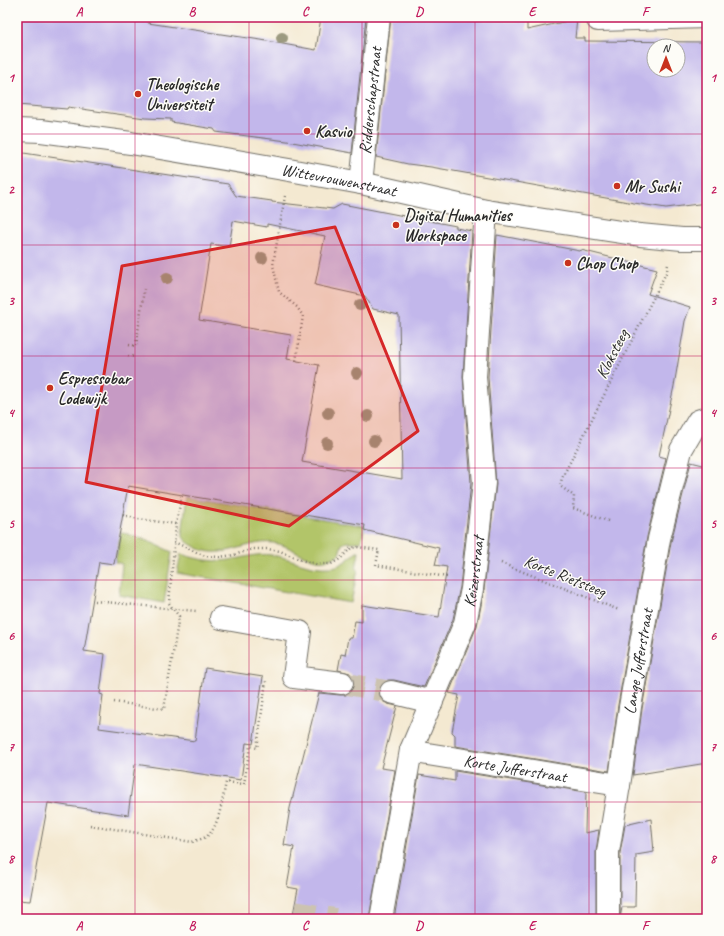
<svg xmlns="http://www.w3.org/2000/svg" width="724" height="936" viewBox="0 0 724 936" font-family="Caveat,sans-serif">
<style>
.green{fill:#b2c569;stroke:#6e784a}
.building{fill:#c2b7eb;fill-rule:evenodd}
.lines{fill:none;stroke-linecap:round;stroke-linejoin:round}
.minor-tunnel{stroke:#ccc3b0;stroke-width:22;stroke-dasharray:22 11;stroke-linecap:butt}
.minor-casing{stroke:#716e65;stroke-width:24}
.path{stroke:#716e65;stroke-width:2.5;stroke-dasharray:1 3;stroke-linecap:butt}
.minor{stroke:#fff;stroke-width:22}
.tree{fill:#9c9a80}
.marked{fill:#d62828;fill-opacity:0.2;stroke:#d62828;stroke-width:3;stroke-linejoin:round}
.grid{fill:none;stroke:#c2185b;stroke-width:1;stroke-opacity:0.55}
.poi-dot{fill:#c8321e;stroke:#fdfcf7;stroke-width:1.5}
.labels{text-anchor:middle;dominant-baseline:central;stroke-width:3;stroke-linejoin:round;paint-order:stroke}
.poi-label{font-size:17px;font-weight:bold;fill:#2b2b2b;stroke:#fdfcf7;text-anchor:start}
.street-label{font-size:17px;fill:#2b2b2b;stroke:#fdfcf7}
.neatline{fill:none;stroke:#c2185b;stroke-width:1.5}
.grid-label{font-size:13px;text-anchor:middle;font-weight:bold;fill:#c2185b}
</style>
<rect width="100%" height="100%" fill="#fdfcf7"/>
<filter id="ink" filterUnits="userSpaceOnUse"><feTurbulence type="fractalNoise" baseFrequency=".025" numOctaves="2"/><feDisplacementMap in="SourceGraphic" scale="8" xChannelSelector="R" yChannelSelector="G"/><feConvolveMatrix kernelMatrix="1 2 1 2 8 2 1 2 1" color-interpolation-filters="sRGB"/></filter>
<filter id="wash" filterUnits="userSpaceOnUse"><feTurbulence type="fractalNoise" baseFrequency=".012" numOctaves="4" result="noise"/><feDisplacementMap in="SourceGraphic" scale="16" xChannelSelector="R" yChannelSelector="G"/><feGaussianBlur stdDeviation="0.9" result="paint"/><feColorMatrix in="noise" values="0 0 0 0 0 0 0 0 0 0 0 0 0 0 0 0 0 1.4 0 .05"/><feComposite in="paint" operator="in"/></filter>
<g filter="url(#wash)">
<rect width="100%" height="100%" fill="#f4e9d1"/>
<g class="green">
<path d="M187,496L365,526L361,542H347L342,544L339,554C317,571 300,550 279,544C248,536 222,565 192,545C187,542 184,540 182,534Z"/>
<polygon points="121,532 146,540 172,552 164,603 119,595 122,564 115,562"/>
<path d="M357,552H359L356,569H358L351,603L177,573L181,554C198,560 216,563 235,559C247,557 259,553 271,555C293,558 307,569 331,567C340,567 349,558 357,552Z"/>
</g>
<g id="blocks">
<g class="building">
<polygon points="17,17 136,17 149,19 148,23 261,40 316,50 321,17 366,17 352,153 287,141 216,132 214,129 171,122 171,119 145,118 68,107 67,109 17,105"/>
<path d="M391,17H455V19L527,22V30L577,19L575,38H585V41L707,42V203L666,208L634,203L431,167L408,164L376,157ZM654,46H678V70H654Z"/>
<path d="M17,152L228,184L236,196L272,201V202L333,209L342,204L456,226V228L472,231L463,376L471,483L460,587L453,619L424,687L394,680H388L382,683L379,689V695L382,701L388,704L397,706L381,768L395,770L369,918L353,915V919H292L298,889L287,887L294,847L284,845L290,808L319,693L340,695H346L352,691L354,685V679L350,673L338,670L341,654L345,655L348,638H352L355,621L362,622V605L439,617L447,567L435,565L439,548L364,530L365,525L128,486L114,564L99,562L84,651L105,654L100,694L103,695L99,728L195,741L205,668L263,677L253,744L246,743L241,780L135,764L128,815L48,803L30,901L17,900ZM233,221L267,227V224L325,236L315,285L365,296L373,309L399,315L402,479L302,462L319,365L287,359L291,335L199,320L211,244L229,247Z"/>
<polygon points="497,235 580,251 581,250 657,269 648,294 690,307 685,321 674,386 659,456 666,458 647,537 618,705 609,771 455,746 455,735 452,732 459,695 449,693 477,626 484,590 496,484 488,377"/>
<polygon points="691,462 707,466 707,763 633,775 642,709 671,542"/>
<polygon points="455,771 586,792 585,833 599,830 596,852 596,919 394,919 419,775 455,781"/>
<polygon points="651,819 654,852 636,855 635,907 622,907 620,919 620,853 625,825"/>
</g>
</g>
</g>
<g filter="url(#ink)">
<use href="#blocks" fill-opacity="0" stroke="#716e65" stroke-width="1"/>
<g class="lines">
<g class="minor-tunnel">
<polyline points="342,683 391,692"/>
<polyline points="294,912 335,919"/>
</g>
<g class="minor-casing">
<g id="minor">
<polyline points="598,20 707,17"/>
<path id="s1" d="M17,130L41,131L131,143L289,170L361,183L486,211L640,235L682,239H707"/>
<path id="s2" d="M361,183L379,17"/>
<polyline points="221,618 300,632 294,677 342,683"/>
<polyline points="391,692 432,702"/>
<path id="s3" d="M411,750L415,752L619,785"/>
<path id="s4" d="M381,919L411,750L465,623L472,589L484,483L475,377L486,211"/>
<path id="s5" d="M608,919V852L620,779L630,707L659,539L681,450L698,421L707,418"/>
</g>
</g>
<g class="path">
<polyline points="285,196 273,265 279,292 297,307 303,316 296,361"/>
<polyline points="129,345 136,346 144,289"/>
<polyline points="128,356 135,357"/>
<polyline points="123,515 138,519 176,524"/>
<polyline points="608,521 573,508 574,496 560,486 562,478 667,271 668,264"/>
<polyline points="174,542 205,556 219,557 234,555 253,549 267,549 280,551 301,560 316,564 331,564 340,559 351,548 357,547 379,550 376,565 447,577"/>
<polyline points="501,563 619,610"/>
<polyline points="95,601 196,611"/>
<polyline points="114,702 164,709 179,616 173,609 169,603 176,524 182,495"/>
<path d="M90,825L192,842C197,840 203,839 207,836C219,828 223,796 226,782L244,784L250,746L257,748L266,681"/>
</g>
<use href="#minor" class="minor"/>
</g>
<g class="tree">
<circle cx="282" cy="38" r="6"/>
<circle cx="262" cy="258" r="6"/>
<circle cx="167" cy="278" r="6"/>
<circle cx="360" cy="305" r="6"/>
<circle cx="357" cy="373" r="6"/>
<circle cx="328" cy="413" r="6"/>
<circle cx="368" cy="416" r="6"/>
<circle cx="374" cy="441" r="6"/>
<circle cx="327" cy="443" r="6"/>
</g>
</g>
<path class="marked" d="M335,227L418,431L289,526L86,482L122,266Z"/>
<path class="grid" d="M135,17V919M249,17V919M362,17V919M475,17V919M589,17V919M17,134H707M17,245H707M17,356H707M17,468H707M17,580H707M17,691H707M17,802H707"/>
<g class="poi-dot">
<circle cx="138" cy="94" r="4"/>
<circle cx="307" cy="131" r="4"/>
<circle cx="617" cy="186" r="4"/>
<circle cx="396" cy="225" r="4"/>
<circle cx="568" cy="263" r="4"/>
<circle cx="50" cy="388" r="4"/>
</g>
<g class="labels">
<g class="poi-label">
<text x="146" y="84">Theologische<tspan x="146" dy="20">Universiteit</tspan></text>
<text x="315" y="131">Kasvio</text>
<text x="625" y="186">Mr Sushi</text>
<text x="404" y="215">Digital Humanities<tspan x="404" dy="20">Workspace</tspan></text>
<text x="576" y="263">Chop Chop</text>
<text x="58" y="378">Espressobar<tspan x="58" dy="20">Lodewijk</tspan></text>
</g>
<g class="street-label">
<text stroke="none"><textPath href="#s2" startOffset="83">Ridderschapstraat</textPath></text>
<text stroke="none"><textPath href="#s1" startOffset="326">Wittevrouwenstraat</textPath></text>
<text transform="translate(612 354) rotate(-63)">Kloksteeg</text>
<text stroke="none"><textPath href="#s4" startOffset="362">Keizerstraat</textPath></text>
<text transform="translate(565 576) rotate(22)">Korte Rietsteeg</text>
<text stroke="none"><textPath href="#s5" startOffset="260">Lange Jufferstraat</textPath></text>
<text stroke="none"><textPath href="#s3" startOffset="106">Korte Jufferstraat</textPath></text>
</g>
</g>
<rect width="724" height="936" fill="none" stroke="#fdfcf7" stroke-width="44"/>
<g transform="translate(666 58)"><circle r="19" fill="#fdfcf7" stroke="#a9a8a5"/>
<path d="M0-3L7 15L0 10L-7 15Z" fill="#c8321e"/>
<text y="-6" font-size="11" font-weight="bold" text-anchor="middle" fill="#2b2b2b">N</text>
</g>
<rect x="22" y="22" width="680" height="892" class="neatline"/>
<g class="grid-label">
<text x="79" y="16">A</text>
<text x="192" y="16">B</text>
<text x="305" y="16">C</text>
<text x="419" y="16">D</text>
<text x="532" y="16">E</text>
<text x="645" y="16">F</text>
<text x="11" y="82">1</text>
<text x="713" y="82">1</text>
<text x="11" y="194">2</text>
<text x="713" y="194">2</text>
<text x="11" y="305">3</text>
<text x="713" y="305">3</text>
<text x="11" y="417">4</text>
<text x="713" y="417">4</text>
<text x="11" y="528">5</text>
<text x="713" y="528">5</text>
<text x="11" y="640">6</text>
<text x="713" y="640">6</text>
<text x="11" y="751">7</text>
<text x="713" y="751">7</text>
<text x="11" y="863">8</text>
<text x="713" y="863">8</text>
<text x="79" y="930">A</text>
<text x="192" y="930">B</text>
<text x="305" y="930">C</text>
<text x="419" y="930">D</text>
<text x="532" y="930">E</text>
<text x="645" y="930">F</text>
</g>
</svg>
